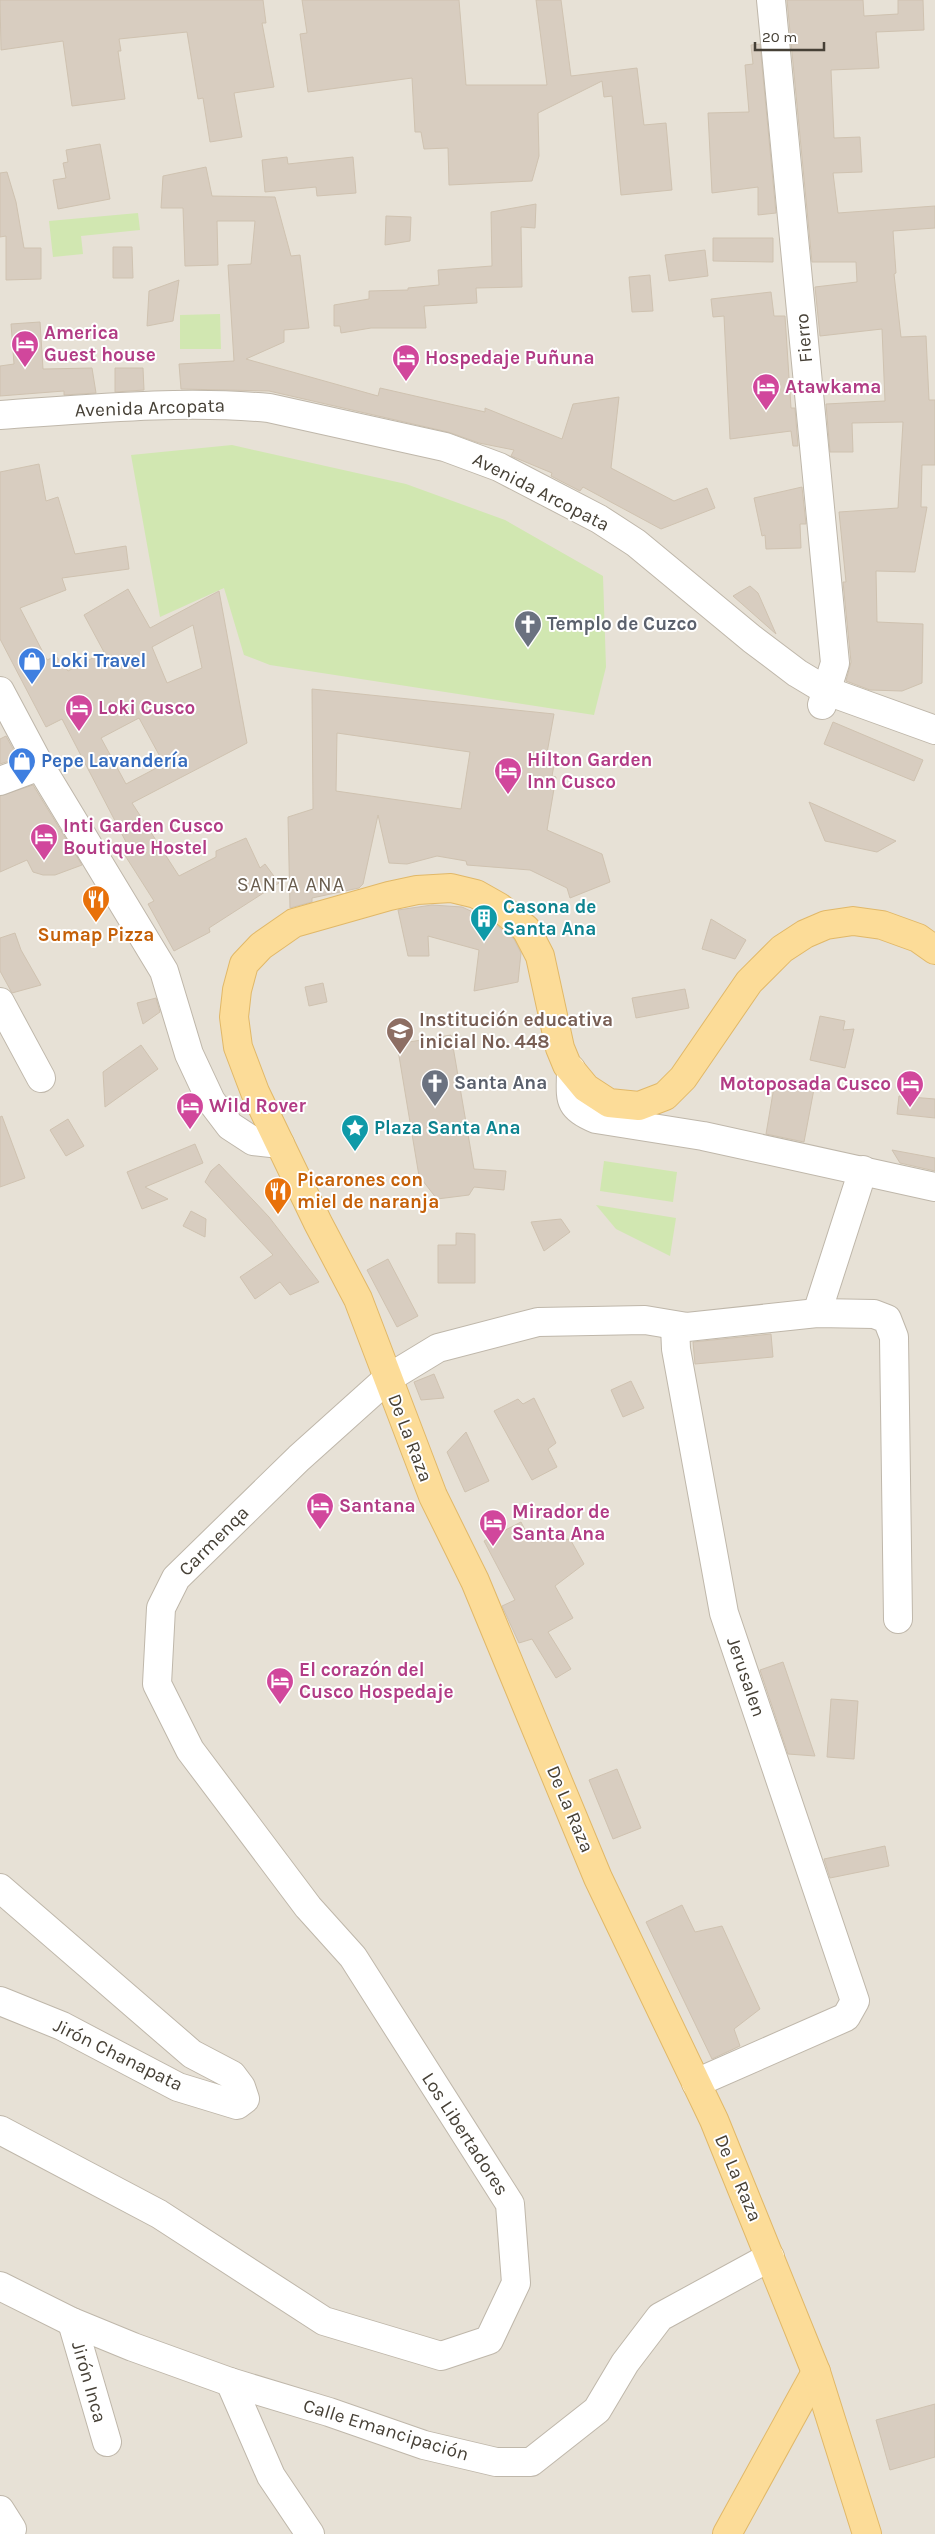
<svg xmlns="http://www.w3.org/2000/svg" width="935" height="2534" viewBox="0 0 935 2534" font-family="Karla,sans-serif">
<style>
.residential{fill:#e7e1d6}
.green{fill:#d1e7b1}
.building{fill:#d8cdc0;stroke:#cfc2b0;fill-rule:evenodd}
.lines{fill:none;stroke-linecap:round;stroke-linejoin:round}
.minor-casing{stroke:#bfb7aa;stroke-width:30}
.major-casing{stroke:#e1b868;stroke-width:30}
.minor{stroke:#fff;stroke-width:28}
.major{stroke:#fcdc98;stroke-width:28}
.labels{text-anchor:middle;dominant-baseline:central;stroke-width:4;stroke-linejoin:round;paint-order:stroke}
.hotel-label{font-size:19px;font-weight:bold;fill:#b23c85;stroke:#fff;text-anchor:start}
.street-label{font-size:19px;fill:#464036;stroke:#fff}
.worship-label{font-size:19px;font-weight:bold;fill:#5b616d;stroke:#fff;text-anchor:start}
.shop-label{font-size:19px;font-weight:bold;fill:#366cbe;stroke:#fff;text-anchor:start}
.culture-label{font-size:19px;font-weight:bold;fill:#0d838f;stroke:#fff;text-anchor:start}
.food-label{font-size:19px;font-weight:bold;fill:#c56008;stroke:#fff}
.education-label{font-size:19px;font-weight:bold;fill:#785e54;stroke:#fff;text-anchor:start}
.neighbourhood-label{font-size:20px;letter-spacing:1px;fill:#695d4e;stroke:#fff}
</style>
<rect width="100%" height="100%" fill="#f3efe7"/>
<rect class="residential" x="0" y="0" width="935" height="2534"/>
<g class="green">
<polygon points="138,213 140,230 81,236 83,254 53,257 49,221"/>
<polygon points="220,314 221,349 180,349 180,315"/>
<polygon points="232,445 406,484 505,520 603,576 606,667 594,715 270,665 244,655 224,588 160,617 131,455"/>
<polygon points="604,1161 677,1172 673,1202 600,1191"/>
<polygon points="596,1205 676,1218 670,1256 616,1229"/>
</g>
<g class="building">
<polygon points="0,0 263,0 266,23 262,23 274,87 234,93 242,137 210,142 203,98 198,99 187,32 119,39 121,51 118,51 125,99 72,106 63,41 1,50"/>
<polygon points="302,0 459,0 466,85 547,85 536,0 561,0 571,76 637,68 644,125 666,123 672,190 621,195 612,96 604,97 602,81 538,113 539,156 532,181 449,185 448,148 424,149 421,132 415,132 412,78 308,92 300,34 307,33"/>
<polygon points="787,0 863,0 864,16 898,14 898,0 923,0 924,30 876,32 879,68 831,70 834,138 860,137 862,172 833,173 838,213 935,206 935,228 893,231 896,273 894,274 901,337 926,336 929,400 935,400 935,465 922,465 921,507 927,507 915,572 876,571 877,622 923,624 922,683 902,691 870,690 846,681 851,662 843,582 846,582 839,512 898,508 903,422 852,423 853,452 830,452 826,404 885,401 882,329 820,336 815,287 857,282 856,262 812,262"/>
<polygon points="760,44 776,213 758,215 758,187 712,193 708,113 749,112 745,65 753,64 751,45"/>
<polygon points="100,144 110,199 58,209 53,180 66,178 63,163 68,162 66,150"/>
<polygon points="287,157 288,164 353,157 356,193 317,196 316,187 265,192 262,160"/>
<polygon points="206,167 212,196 275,197 291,256 300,255 309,328 284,330 284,342 246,359 378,396 380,388 485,412 485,408 562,439 573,404 619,397 611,468 674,501 707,488 715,508 661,529 583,487 580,491 551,476 552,473 511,456 514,450 479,443 448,432 269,391 181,389 179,364 234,361 228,265 251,264 255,221 217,221 218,265 185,266 183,208 161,208 163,176"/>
<polygon points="7,172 16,202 24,248 41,248 41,279 6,280 6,236 0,237 0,173"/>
<polygon points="536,204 535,228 521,227 522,287 476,288 477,303 424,306 426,328 371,328 341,333 340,326 334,326 334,305 369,299 369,291 408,290 408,288 439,285 438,270 492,266 491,212"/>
<polygon points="386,216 411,217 410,241 385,245"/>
<polygon points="713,238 773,238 773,262 713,261"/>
<polygon points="113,247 132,247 133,278 113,278"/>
<polygon points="705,250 708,276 669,281 665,255"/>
<polygon points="650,275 653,311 632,312 629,277"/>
<polygon points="179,280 173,321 147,326 149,291"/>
<polygon points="771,292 774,316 785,316 791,408 795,408 798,446 793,446 791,431 730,439 724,316 713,317 711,299"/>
<polygon points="40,322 43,369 92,368 96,393 64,395 64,391 0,396 0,366 14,364 11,324"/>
<polygon points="115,368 143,368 144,390 115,392"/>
<path d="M39,464L46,501L58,497L75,554L126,546L129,569L62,578L66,590L20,608L47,660L56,656L68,671L104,652L84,615L128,589L150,628L219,591L247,743L132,803L179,876L216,857V851L246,838L260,868L265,864L279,883L209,928L210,932L174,951L148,904L154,901L119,846L126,842L62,719L46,727L0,639V472ZM193,625L202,668L167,683L152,647ZM139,718L164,764L126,784L101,738Z"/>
<polygon points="802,487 806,524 800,524 801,548 766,549 765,535 762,536 754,498"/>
<polygon points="750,586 758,593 776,634 733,596"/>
<path d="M312,689L554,714L547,753L556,754L552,776L556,777L547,830L602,854L610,882L570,898L567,888L530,870L467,865L466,861L437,856L407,864L389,863L378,815L363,884L359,888L312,898V902L290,908L288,817L313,809ZM337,733L470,752L461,809L336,791Z"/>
<polygon points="833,722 923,760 914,781 824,744"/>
<polygon points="6,736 18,758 0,764 0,739"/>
<polygon points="33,785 82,865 55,875 43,875 33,872 27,860 0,872 0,796"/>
<polygon points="809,802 896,841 877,852 825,841"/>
<polygon points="432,905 462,907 490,920 514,939 521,953 518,982 474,991 479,950 428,936 429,956 408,956 398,910"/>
<polygon points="711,919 746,940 735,959 702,949"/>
<polygon points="15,933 21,950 41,985 12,993 0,971 0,938"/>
<polygon points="323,983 327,1002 309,1006 305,987"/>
<polygon points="685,989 689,1008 636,1018 632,998"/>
<polygon points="156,998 160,1012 143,1024 137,1003"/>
<polygon points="820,1016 845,1021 843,1030 854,1029 845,1068 810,1060"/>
<polygon points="451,1035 474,1169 506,1171 504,1190 474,1187 469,1195 437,1199 419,1176 397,1044"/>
<polygon points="141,1045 158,1069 105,1107 103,1072"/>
<polygon points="775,1081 814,1089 804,1142 766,1134"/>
<polygon points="899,1096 935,1099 935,1118 897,1114"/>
<polygon points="2,1116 25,1178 0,1187 0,1117"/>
<polygon points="68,1119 84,1146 66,1156 50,1130"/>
<polygon points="195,1144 203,1163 145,1187 168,1199 142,1209 127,1172"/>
<polygon points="892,1150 935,1158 935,1171 900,1163"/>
<polygon points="219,1164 269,1217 319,1282 290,1295 280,1282 255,1299 240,1277 273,1255 205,1182 211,1171"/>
<polygon points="191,1211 206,1219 205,1237 183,1226"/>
<polygon points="561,1219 570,1232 544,1251 531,1222"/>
<polygon points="456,1233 475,1234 475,1283 438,1283 438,1245 456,1245"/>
<polygon points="388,1259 418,1316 397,1327 367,1270"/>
<polygon points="771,1334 773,1357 695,1364 693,1342"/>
<polygon points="434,1374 444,1398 421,1400 414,1382"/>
<polygon points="631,1381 644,1408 623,1417 611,1390"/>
<polygon points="534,1398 556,1443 548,1449 557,1467 532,1480 494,1411 518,1399 523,1404"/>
<polygon points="466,1432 489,1481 465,1492 447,1452"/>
<polygon points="521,1522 531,1542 570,1539 584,1564 555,1586 573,1618 548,1632 571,1669 556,1678 532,1639 519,1643 502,1606 515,1600 484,1541"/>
<polygon points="783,1662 815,1756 788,1754 760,1670"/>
<polygon points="831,1699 858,1701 854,1759 827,1757"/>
<polygon points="617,1769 641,1828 613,1839 589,1780"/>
<polygon points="885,1846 889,1866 830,1878 824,1859"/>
<polygon points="682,1905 695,1932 722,1926 760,2009 734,2029 740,2046 712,2059 646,1922"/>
<polygon points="935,2404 935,2457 890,2470 876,2420"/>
</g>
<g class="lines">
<g class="minor-casing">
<g id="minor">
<polyline points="771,0 835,663 822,705"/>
<path d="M0,415C89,409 180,400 269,408L445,447L499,467L599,519L636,543L752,639L797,673L827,691L935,730"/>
<polyline points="0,691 40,766 164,971 189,1054 211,1101 230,1126 253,1141 280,1144"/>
<polyline points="0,781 40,766"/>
<polyline points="0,1002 41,1078"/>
<path d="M571,1069C571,1098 566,1107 596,1119L703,1136L935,1187"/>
<polyline points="817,1313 863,1170"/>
<polyline points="675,1326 676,1349 724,1613 855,2001 846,2017 696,2083"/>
<polyline points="0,1888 192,2054 232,2075 241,2087 245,2099 237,2105 178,2087 62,2026 0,2001"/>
<polyline points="0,2130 159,2214 324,2321 441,2356 489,2340 516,2283 510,2204 353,1957 308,1907 190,1750 157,1684 161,1608 176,1578 299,1458 387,1379 438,1348 538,1322 645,1320 687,1327 817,1313 874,1314 887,1319 894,1337 898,1619"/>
<polyline points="0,2286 72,2322 133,2347 230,2382 329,2412 424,2445 496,2462 531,2462 597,2410 625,2363 660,2317 770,2257"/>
<polyline points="72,2322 107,2442"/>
<polyline points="230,2382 271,2476 310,2534"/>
<polyline points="0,2510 12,2529"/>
</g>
</g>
<g class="major-casing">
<g id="major">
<polyline points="727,2534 816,2372"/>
<polyline points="867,2534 816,2372 714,2120 598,1878 475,1581 433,1496 358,1299 318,1223 255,1092 238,1047 234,1017 237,990 244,964 261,946 294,923 389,896 417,890 451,888 476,894 499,907 526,929 540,956 560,1048 567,1065 586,1088 609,1103 639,1106 665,1096 683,1078 749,982 782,949 805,934 826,925 853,921 882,925 918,938 935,950"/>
</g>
</g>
<use href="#minor" class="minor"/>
<use href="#major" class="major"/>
</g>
<defs>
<g id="hotel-pin" transform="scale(1.4375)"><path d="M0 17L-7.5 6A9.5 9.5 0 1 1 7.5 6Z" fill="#d1479c" stroke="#fff"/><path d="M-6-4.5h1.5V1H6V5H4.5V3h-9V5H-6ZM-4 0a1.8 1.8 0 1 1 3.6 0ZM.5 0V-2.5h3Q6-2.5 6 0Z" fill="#fff"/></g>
<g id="church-pin" transform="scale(1.4375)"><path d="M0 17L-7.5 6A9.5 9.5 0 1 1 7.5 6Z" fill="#6b7280" stroke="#fff"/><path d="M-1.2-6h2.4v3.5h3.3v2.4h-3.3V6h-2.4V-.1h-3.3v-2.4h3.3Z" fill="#fff"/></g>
<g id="shop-pin" transform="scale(1.4375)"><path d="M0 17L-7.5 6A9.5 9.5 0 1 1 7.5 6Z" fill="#3f7fe0" stroke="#fff"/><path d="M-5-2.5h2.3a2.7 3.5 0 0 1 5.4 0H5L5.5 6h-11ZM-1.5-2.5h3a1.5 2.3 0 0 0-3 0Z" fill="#fff"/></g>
<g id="restaurant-pin" transform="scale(1.4375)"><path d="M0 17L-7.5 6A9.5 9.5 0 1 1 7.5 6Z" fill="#e8710a" stroke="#fff"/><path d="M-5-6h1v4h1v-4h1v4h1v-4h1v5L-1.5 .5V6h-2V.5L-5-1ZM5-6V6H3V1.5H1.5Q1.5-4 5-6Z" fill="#fff"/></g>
<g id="building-pin" transform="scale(1.4375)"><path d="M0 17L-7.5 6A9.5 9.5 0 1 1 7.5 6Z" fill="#0f9aa8" stroke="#fff"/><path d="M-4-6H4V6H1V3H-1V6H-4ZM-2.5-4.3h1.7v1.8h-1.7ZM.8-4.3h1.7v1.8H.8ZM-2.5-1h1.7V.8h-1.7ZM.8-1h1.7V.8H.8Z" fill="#fff"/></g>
<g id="school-pin" transform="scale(1.4375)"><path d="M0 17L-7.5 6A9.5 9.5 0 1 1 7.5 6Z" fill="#8d6e63" stroke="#fff"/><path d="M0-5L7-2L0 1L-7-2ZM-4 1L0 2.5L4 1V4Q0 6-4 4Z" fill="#fff"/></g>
<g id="sight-pin" transform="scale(1.4375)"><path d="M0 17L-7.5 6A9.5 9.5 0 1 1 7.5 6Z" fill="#0f9aa8" stroke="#fff"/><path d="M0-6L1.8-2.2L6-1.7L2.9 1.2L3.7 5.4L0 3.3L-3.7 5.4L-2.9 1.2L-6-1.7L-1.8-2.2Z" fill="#fff"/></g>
</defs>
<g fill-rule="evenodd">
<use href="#hotel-pin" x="25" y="344"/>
<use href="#hotel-pin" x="406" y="358"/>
<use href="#hotel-pin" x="766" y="387"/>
<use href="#church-pin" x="528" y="624"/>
<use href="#shop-pin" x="32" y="661"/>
<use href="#hotel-pin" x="79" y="708"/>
<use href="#shop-pin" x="22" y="761"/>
<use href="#hotel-pin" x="508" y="771"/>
<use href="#hotel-pin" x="44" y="837"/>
<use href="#restaurant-pin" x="96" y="899"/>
<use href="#building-pin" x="484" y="918"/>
<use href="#school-pin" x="400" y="1031"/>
<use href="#church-pin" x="435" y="1083"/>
<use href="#hotel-pin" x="910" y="1084"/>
<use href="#hotel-pin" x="190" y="1106"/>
<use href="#sight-pin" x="355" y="1128"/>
<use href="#restaurant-pin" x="278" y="1191"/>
<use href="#hotel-pin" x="320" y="1506"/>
<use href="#hotel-pin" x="493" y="1523"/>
<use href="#hotel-pin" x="280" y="1681"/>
</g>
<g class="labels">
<g class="hotel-label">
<text x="44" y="333">America<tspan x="44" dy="22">Guest house</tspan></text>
<text x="425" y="358">Hospedaje Puñuna</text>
<text x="785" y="387">Atawkama</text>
<text x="98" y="708">Loki Cusco</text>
<text x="527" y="760">Hilton Garden<tspan x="527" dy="22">Inn Cusco</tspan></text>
<text x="63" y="826">Inti Garden Cusco<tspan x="63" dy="22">Boutique Hostel</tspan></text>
<text x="891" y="1084" text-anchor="end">Motoposada Cusco</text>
<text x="209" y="1106">Wild Rover</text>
<text x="339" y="1506">Santana</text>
<text x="512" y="1512">Mirador de<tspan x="512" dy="22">Santa Ana</tspan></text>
<text x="299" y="1670">El corazón del<tspan x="299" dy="22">Cusco Hospedaje</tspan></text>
</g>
<g class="street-label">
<text transform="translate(804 338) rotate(-95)">Fierro</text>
<text transform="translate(150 408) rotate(-2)">Avenida Arcopata</text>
<text transform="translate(541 492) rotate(27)">Avenida Arcopata</text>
<text transform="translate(410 1438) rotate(69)">De La Raza</text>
<text transform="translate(214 1541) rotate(-45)">Carmenqa</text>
<text transform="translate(746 1677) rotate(71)">Jerusalen</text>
<text transform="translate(570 1809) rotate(67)">De La Raza</text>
<text transform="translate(118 2055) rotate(26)">Jirón Chanapata</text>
<text transform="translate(465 2134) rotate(57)">Los Libertadores</text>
<text transform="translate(738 2178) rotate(67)">De La Raza</text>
<text transform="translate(89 2382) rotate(74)">Jirón Inca</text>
<text transform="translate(386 2430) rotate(17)">Calle Emancipación</text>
</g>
<g class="worship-label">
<text x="547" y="624">Templo de Cuzco</text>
<text x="454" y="1083">Santa Ana</text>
</g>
<g class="shop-label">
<text x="51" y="661">Loki Travel</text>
<text x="41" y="761">Pepe Lavandería</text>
</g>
<g class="culture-label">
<text x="503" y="907">Casona de<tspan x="503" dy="22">Santa Ana</tspan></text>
<text x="374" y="1128">Plaza Santa Ana</text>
</g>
<g class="food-label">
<text x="96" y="935">Sumap Pizza</text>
<text x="297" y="1180" text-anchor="start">Picarones con<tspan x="297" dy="22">miel de naranja</tspan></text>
</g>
<g class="education-label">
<text x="419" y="1020">Institución educativa<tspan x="419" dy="22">inicial No. 448</tspan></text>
</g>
<g class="neighbourhood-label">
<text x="291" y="884">SANTA ANA</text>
</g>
</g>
<path d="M755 42v8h69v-8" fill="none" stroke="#464036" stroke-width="2.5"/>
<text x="762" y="42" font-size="15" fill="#464036" stroke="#ffffff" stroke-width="4" paint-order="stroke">20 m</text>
</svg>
